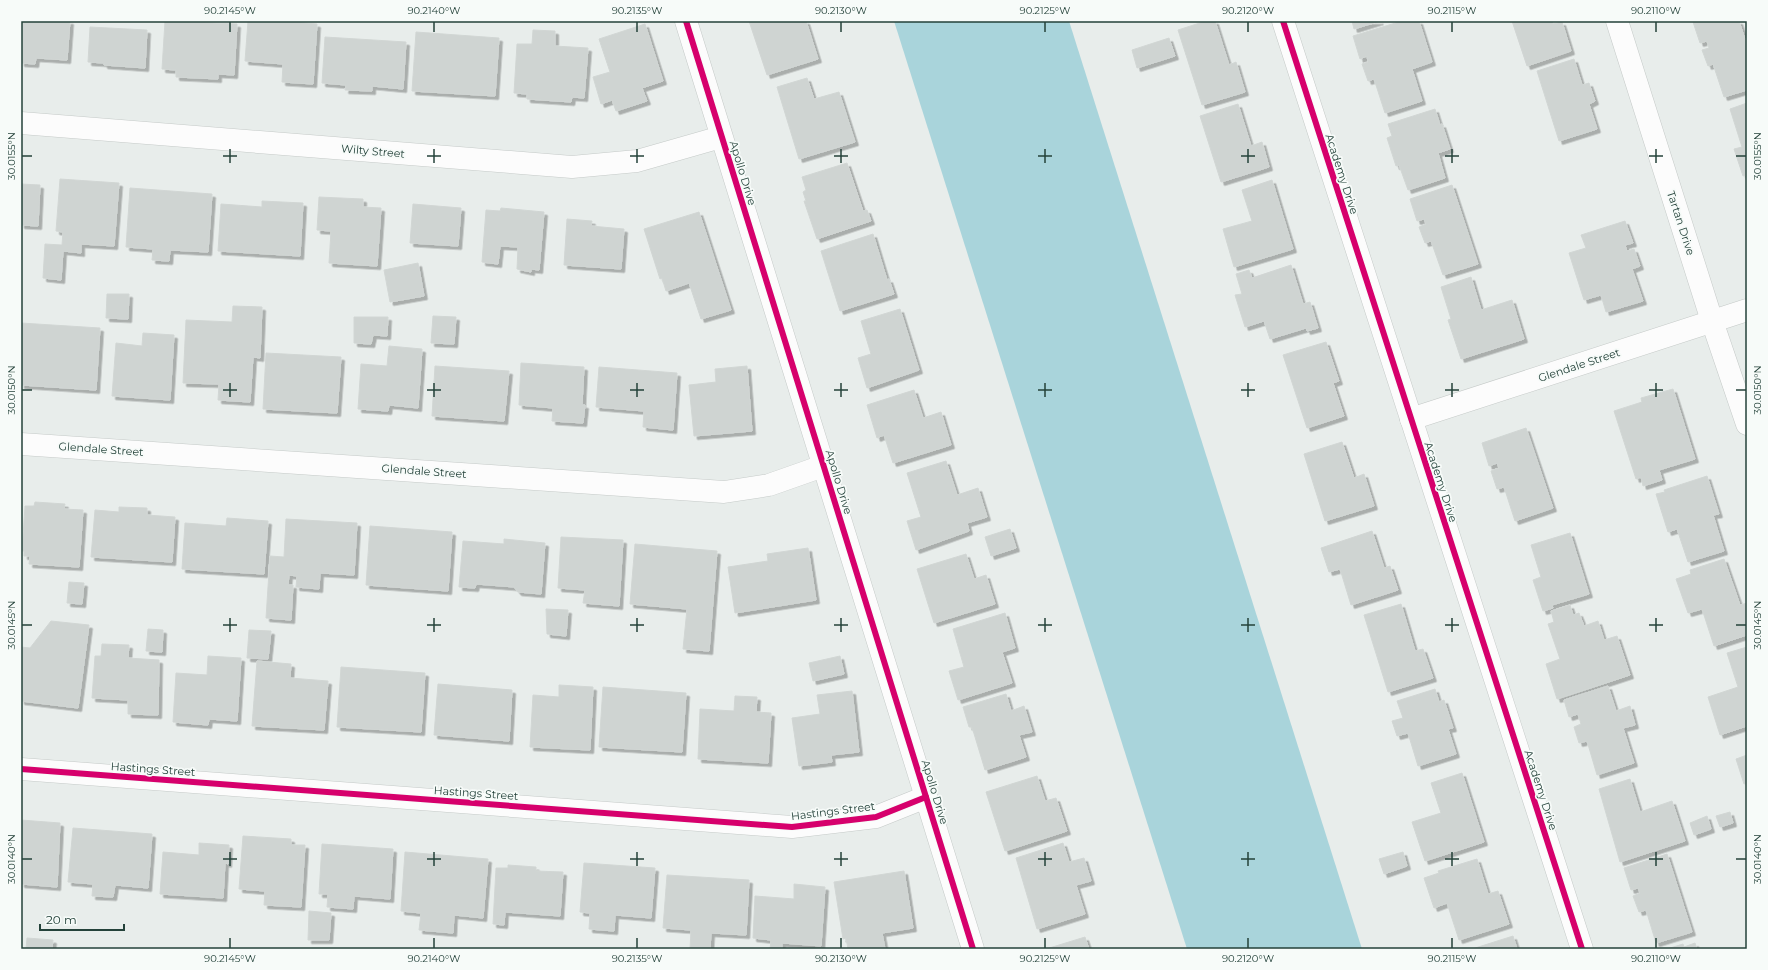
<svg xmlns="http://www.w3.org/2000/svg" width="1768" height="970" viewBox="0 0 1768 970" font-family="Montserrat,sans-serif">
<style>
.water{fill:#a9d4db}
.building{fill:#cfd4d2;stroke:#d1d6d4;filter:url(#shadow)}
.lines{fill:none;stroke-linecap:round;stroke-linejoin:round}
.street-casing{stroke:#c5cac8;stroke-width:23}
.street{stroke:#fcfcfc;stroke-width:22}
.cycleway-casing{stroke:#f7fbf9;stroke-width:8}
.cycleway{stroke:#d6006c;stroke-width:6}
.ticks{fill:none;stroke:#24423a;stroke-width:1.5}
.labels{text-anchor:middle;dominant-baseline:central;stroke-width:3.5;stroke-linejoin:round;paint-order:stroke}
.street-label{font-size:11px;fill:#24423a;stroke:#f7fbf9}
.neatline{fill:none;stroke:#24423a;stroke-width:1.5}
.ticks-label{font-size:10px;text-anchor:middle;fill:#24423a}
</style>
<defs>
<filter id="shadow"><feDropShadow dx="3.5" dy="3.5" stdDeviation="0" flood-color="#0004"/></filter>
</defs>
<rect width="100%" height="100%" fill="#e8edeb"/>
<polygon class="water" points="894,21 1069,21 1362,949 1187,949"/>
<g class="building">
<polygon points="21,21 70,21 67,60 36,58 35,64 21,63"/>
<polygon points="165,21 237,24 234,75 218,74 218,79 176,77 176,70 162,69"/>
<polygon points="248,21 283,21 317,24 313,84 282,82 283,64 245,61"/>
<polygon points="749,21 806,21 818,59 767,75"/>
<polygon points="1206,21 1215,21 1229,65 1236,62 1245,92 1202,105 1178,30"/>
<polygon points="1352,21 1380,21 1354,29"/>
<polygon points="1402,21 1419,21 1432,62 1412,69 1422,101 1385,113 1374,79 1368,81 1362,64 1368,62 1367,56 1360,59 1353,36"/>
<polygon points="1512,21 1552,21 1553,24 1562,22 1571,51 1527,66"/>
<polygon points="1697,21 1739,21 1747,45 1747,90 1724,97 1713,64 1708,66 1702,50 1709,48 1707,41 1700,43 1693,22"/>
<polygon points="645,24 663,81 642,88 647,101 616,111 612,100 601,104 593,77 610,72 599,39"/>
<polygon points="90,27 147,30 145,68 104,65 104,63 88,62"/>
<polygon points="533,30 555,31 555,46 588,48 584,98 572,97 571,102 527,99 527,94 514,93 517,44 532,44"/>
<polygon points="416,32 499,38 495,96 412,91"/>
<polygon points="325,37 406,42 403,89 372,86 372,91 345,90 346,85 322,83"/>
<polygon points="1169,38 1175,56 1137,68 1132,50"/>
<polygon points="1574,59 1582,85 1589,83 1595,101 1589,104 1597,129 1559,141 1537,71"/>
<polygon points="807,78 814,99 839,92 855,142 799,159 777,87"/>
<polygon points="1747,103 1747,175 1743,176 1734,149 1742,147 1730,109"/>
<polygon points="1238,104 1251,146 1262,142 1269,167 1221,182 1200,116"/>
<polygon points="1435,109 1440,125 1442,124 1450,149 1438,153 1445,178 1408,190 1399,165 1396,166 1387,138 1392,136 1388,124"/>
<polygon points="847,163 863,211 867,210 871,221 817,239 804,201 806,201 803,192 806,190 802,177"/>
<polygon points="60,179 119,183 114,246 81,244 81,253 63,251 61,280 43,278 45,244 62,245 63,232 56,231"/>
<polygon points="1272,180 1293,249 1234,267 1223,229 1252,221 1242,190"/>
<polygon points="21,184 40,185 38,226 21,225"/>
<polygon points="1452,185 1478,264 1443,275 1431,241 1425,243 1419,227 1426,224 1424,219 1417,221 1410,199"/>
<polygon points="130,188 212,194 208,252 170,250 169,261 152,260 153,249 126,247"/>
<polygon points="319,197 363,199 363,207 381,208 377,266 329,263 331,231 317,230"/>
<polygon points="262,201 303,203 300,256 218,251 221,204 262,207"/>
<polygon points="413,204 461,208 458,246 410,243"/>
<polygon points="501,208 544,212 539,270 531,269 531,272 517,269 518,247 500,246 498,264 482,262 486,210 500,211"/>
<polygon points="699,212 731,310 701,319 689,283 666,291 662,278 660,279 644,229"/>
<polygon points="567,219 592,221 591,226 624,229 621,269 564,265"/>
<polygon points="1625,221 1633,243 1625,245 1627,251 1634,249 1640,266 1632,269 1643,301 1606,312 1601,295 1584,300 1569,253 1586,248 1581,235"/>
<polygon points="873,234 887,280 889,279 894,294 840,311 821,251"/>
<polygon points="418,263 424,296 390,302 384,270"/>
<polygon points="1291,265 1303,304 1310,302 1318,328 1307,331 1306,328 1270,339 1264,321 1245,327 1235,295 1242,294 1236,274 1249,270 1252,278"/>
<polygon points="1471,277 1481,310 1512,300 1524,339 1461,359 1448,320 1451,319 1441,287"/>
<polygon points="107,294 129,294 128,319 106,318"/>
<polygon points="233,306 262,307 260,358 253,357 250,402 218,400 219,384 183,383 186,320 232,322"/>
<polygon points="900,309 919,370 867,388 858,358 871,354 861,321"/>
<polygon points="433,316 456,317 454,344 431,343"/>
<polygon points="354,317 388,317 387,336 373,335 371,344 354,343"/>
<polygon points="21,323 100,328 96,390 21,385"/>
<polygon points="143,333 174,335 170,400 112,396 116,343 142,346"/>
<polygon points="1326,342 1339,381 1333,383 1344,416 1307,428 1283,355"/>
<polygon points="389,346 422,349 418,408 389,405 388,411 358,409 361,364 387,366"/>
<polygon points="266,353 341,357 337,413 263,409"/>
<polygon points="521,363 584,367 582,405 585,405 583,423 552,421 553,408 519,405"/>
<polygon points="435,366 509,371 504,421 432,416"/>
<polygon points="747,366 752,431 694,436 689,385 716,382 715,369"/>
<polygon points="599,367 677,373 673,430 643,427 644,411 596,407"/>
<polygon points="1673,389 1695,459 1659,470 1662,480 1643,486 1641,477 1636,479 1614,411 1642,402 1641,398"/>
<polygon points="914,390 923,418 941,412 951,445 893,463 884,435 877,438 867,405"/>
<polygon points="1526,428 1553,508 1515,521 1504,487 1497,489 1491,471 1499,468 1497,463 1489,466 1482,443"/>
<polygon points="1342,442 1354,478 1364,474 1374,506 1325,521 1304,454"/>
<polygon points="946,461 957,495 978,488 987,517 967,523 969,531 916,550 907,521 921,517 907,473"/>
<polygon points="1707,476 1719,514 1713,515 1724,551 1688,562 1677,529 1668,532 1656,494 1665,492 1664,490"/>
<polygon points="35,502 65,504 64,509 83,510 79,567 29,564 30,556 24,556 24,551 22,551 25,506 34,506"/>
<polygon points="119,507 147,508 147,515 175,517 172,562 91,557 95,510 119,512"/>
<polygon points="227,518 268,521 264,574 182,569 185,523 226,526"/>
<polygon points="286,519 357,523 354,575 320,573 319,589 296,587 297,576 289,575 288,585 293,585 291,620 266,618 270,556 284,557"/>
<polygon points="370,526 452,532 448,591 366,585"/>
<polygon points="1010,529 1016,548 991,556 985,537"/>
<polygon points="1372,531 1384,568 1390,566 1398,590 1351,605 1340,569 1329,572 1321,548"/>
<polygon points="1570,533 1589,594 1552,605 1553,608 1543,611 1533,580 1541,577 1531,545"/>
<polygon points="561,537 623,540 619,606 583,603 585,590 558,588"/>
<polygon points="504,539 545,543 541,594 518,592 514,587 476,584 475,588 459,587 463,541 504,544"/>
<polygon points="635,544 717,551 709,651 683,649 687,609 630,604"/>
<polygon points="808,548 816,600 735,613 728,567 768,561 767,554"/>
<polygon points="966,554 974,579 986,575 995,604 934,623 917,569"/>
<polygon points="1724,559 1740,605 1747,603 1747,635 1714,646 1702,609 1688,613 1676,579 1691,574 1690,570"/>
<polygon points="69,582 84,583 82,604 67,603"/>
<polygon points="1401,604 1415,651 1423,649 1433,678 1388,692 1364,615"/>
<polygon points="1570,605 1573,615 1579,613 1584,626 1598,621 1604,640 1617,636 1630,675 1557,699 1546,664 1560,659 1548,624 1554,622 1551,611"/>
<polygon points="546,609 568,610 566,636 547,634"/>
<polygon points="1005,613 1015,648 1002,652 1012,683 958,700 949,671 964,667 953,629"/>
<polygon points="51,621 89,625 78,708 21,701 21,647 30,648"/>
<polygon points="148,629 163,630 162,652 146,651"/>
<polygon points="249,630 271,631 268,659 247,658"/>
<polygon points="102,644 129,645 128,658 159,660 158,715 128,714 128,700 92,698 95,656 101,656"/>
<polygon points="1747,647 1747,726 1720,735 1708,697 1738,687 1727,653"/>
<polygon points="208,656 241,658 237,721 209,719 208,725 173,722 176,673 207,675"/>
<polygon points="840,656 844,674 813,681 809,663"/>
<polygon points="257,661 291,664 290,678 328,681 324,730 252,726"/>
<polygon points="341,667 425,673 421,732 337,727"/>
<polygon points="438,684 512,690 509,741 434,735"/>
<polygon points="559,685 593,687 590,750 530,747 533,695 559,697"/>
<polygon points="1608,686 1616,711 1630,706 1635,725 1623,728 1634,763 1597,775 1587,741 1579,743 1574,727 1581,724 1578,714 1569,717 1564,700"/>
<polygon points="603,687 686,693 682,752 599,747"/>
<polygon points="1435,689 1439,702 1444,700 1453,728 1448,729 1456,754 1418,766 1408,733 1397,736 1392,721 1403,718 1397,701"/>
<polygon points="852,691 859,752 831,755 832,762 799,766 792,718 820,714 817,695"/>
<polygon points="1006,694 1011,711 1024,706 1032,732 1019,735 1026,757 985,770 972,727 969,727 963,707"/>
<polygon points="735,696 757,697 756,712 771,713 768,763 698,759 700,709 734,711"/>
<polygon points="1747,755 1747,783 1744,784 1736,759"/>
<polygon points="1462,773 1484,842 1425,861 1412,822 1441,813 1431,783"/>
<polygon points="1037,776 1045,801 1056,798 1067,831 1005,851 986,792"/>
<polygon points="1630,779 1640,812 1672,801 1685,841 1620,862 1599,789"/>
<polygon points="1730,812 1733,823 1720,827 1716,816"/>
<polygon points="1707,816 1711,829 1694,835 1690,823"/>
<polygon points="21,820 60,823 57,887 21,884"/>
<polygon points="73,828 152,834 148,888 115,885 113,897 92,896 93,884 68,882"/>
<polygon points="243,836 291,839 291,845 305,845 301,907 264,905 265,891 239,889"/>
<polygon points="199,843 229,845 228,864 225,863 223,898 160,894 163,852 199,855"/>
<polygon points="1063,843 1069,862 1084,858 1091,881 1076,885 1085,914 1037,929 1016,858"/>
<polygon points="322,844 393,849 390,899 354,896 353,909 327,907 328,894 319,894"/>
<polygon points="405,852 488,859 483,918 454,915 453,933 419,930 421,913 401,911"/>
<polygon points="1403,852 1407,866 1384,874 1379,859"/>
<polygon points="1667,854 1692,932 1656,943 1646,910 1639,912 1633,896 1640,893 1638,888 1631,890 1624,868"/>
<polygon points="1477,859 1488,894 1498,891 1509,924 1459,940 1447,903 1434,908 1424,878 1439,873 1438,871"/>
<polygon points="584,863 655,868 651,918 615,915 614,931 589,929 590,913 580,912"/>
<polygon points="508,865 536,867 536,871 563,872 560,916 505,912 504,925 493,924 496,868 508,868"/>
<polygon points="904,871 913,928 882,933 885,949 848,949 846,938 843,939 834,882"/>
<polygon points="667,875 749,880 746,935 711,933 710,949 690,949 691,930 663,928"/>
<polygon points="794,884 825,887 821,946 782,943 782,949 770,949 771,940 753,938 755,896 794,899"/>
<polygon points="309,911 331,913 329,940 308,940"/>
<polygon points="1513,936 1517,949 1472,949"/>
<polygon points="1085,937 1089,949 1046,949"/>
<polygon points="27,938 53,940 52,949 26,949"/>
<polygon points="1695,943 1697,949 1667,949 1683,944 1684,947"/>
</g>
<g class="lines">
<g class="street-casing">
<g id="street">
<polyline points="686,21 973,949"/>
<polyline points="1283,21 1582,949"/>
<polyline points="1617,21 1712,321 1747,424"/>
<polyline points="21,123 572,167 637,161 721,137"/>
<polyline points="1411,419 1747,310"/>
<polyline points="21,444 724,492 769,485 823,466"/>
<polyline points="21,769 792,827 876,817 926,797"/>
</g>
</g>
<use href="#street" class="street"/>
<g class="cycleway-casing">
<g id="cycleway">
<polyline points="686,21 973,949"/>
<polyline points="1283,21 1582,949"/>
<polyline points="21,769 792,827 876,817 926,797"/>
</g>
</g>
<use href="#cycleway" class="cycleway"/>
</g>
<path class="ticks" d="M230,22V32M434,22V32M637,22V32M841,22V32M1045,22V32M1248,22V32M1452,22V32M1656,22V32M230,149V163M434,149V163M637,149V163M841,149V163M1045,149V163M1248,149V163M1452,149V163M1656,149V163M22,156H32M223,156H237M427,156H441M630,156H644M834,156H848M1038,156H1052M1241,156H1255M1445,156H1459M1649,156H1663M1736,156H1746M230,383V397M434,383V397M637,383V397M841,383V397M1045,383V397M1248,383V397M1452,383V397M1656,383V397M22,390H32M223,390H237M427,390H441M630,390H644M834,390H848M1038,390H1052M1241,390H1255M1445,390H1459M1649,390H1663M1736,390H1746M230,618V632M434,618V632M637,618V632M841,618V632M1045,618V632M1248,618V632M1452,618V632M1656,618V632M22,625H32M223,625H237M427,625H441M630,625H644M834,625H848M1038,625H1052M1241,625H1255M1445,625H1459M1649,625H1663M1736,625H1746M230,852V866M434,852V866M637,852V866M841,852V866M1045,852V866M1248,852V866M1452,852V866M1656,852V866M22,859H32M223,859H237M427,859H441M630,859H644M834,859H848M1038,859H1052M1241,859H1255M1445,859H1459M1649,859H1663M1736,859H1746M230,938V948M434,938V948M637,938V948M841,938V948M1045,938V948M1248,938V948M1452,938V948M1656,938V948"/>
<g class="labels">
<g class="street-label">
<text transform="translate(373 151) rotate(5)">Wilty Street</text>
<text transform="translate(743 173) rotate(73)">Apollo Drive</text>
<text transform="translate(1342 174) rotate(72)">Academy Drive</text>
<text transform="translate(1681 223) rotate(72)">Tartan Drive</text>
<text transform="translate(1579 365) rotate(-18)">Glendale Street</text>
<text transform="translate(101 449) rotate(4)">Glendale Street</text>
<text transform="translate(424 471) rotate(4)">Glendale Street</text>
<text transform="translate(839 482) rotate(73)">Apollo Drive</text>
<text transform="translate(1441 482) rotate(72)">Academy Drive</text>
<text transform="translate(153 769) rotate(4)">Hastings Street</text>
<text transform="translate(1541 790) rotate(72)">Academy Drive</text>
<text transform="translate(935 792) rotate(73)">Apollo Drive</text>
<text transform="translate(476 793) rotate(4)">Hastings Street</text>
<text transform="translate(833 811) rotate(-7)">Hastings Street</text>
</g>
</g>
<rect width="1768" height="970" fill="none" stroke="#f7fbf9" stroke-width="44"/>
<path d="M40 924v6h84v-6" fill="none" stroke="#24423a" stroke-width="2"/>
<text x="46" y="924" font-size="12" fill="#24423a" stroke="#f7fbf9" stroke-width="3" paint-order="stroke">20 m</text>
<rect x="22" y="22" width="1724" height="926" class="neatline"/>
<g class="ticks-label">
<text x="230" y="14">90.2145°W</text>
<text x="434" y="14">90.2140°W</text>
<text x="637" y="14">90.2135°W</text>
<text x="841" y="14">90.2130°W</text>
<text x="1045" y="14">90.2125°W</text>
<text x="1248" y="14">90.2120°W</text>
<text x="1452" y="14">90.2115°W</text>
<text x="1656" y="14">90.2110°W</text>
<text transform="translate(11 156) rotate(-90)" y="4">30.0155°N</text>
<text transform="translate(1757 156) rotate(-90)" y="4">30.0155°N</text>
<text transform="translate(11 390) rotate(-90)" y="4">30.0150°N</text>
<text transform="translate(1757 390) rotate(-90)" y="4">30.0150°N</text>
<text transform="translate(11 625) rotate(-90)" y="4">30.0145°N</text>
<text transform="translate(1757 625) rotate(-90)" y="4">30.0145°N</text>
<text transform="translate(11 859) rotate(-90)" y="4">30.0140°N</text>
<text transform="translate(1757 859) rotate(-90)" y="4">30.0140°N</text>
<text x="230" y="962">90.2145°W</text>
<text x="434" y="962">90.2140°W</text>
<text x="637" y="962">90.2135°W</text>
<text x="841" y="962">90.2130°W</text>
<text x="1045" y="962">90.2125°W</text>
<text x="1248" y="962">90.2120°W</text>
<text x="1452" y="962">90.2115°W</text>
<text x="1656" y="962">90.2110°W</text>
</g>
</svg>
